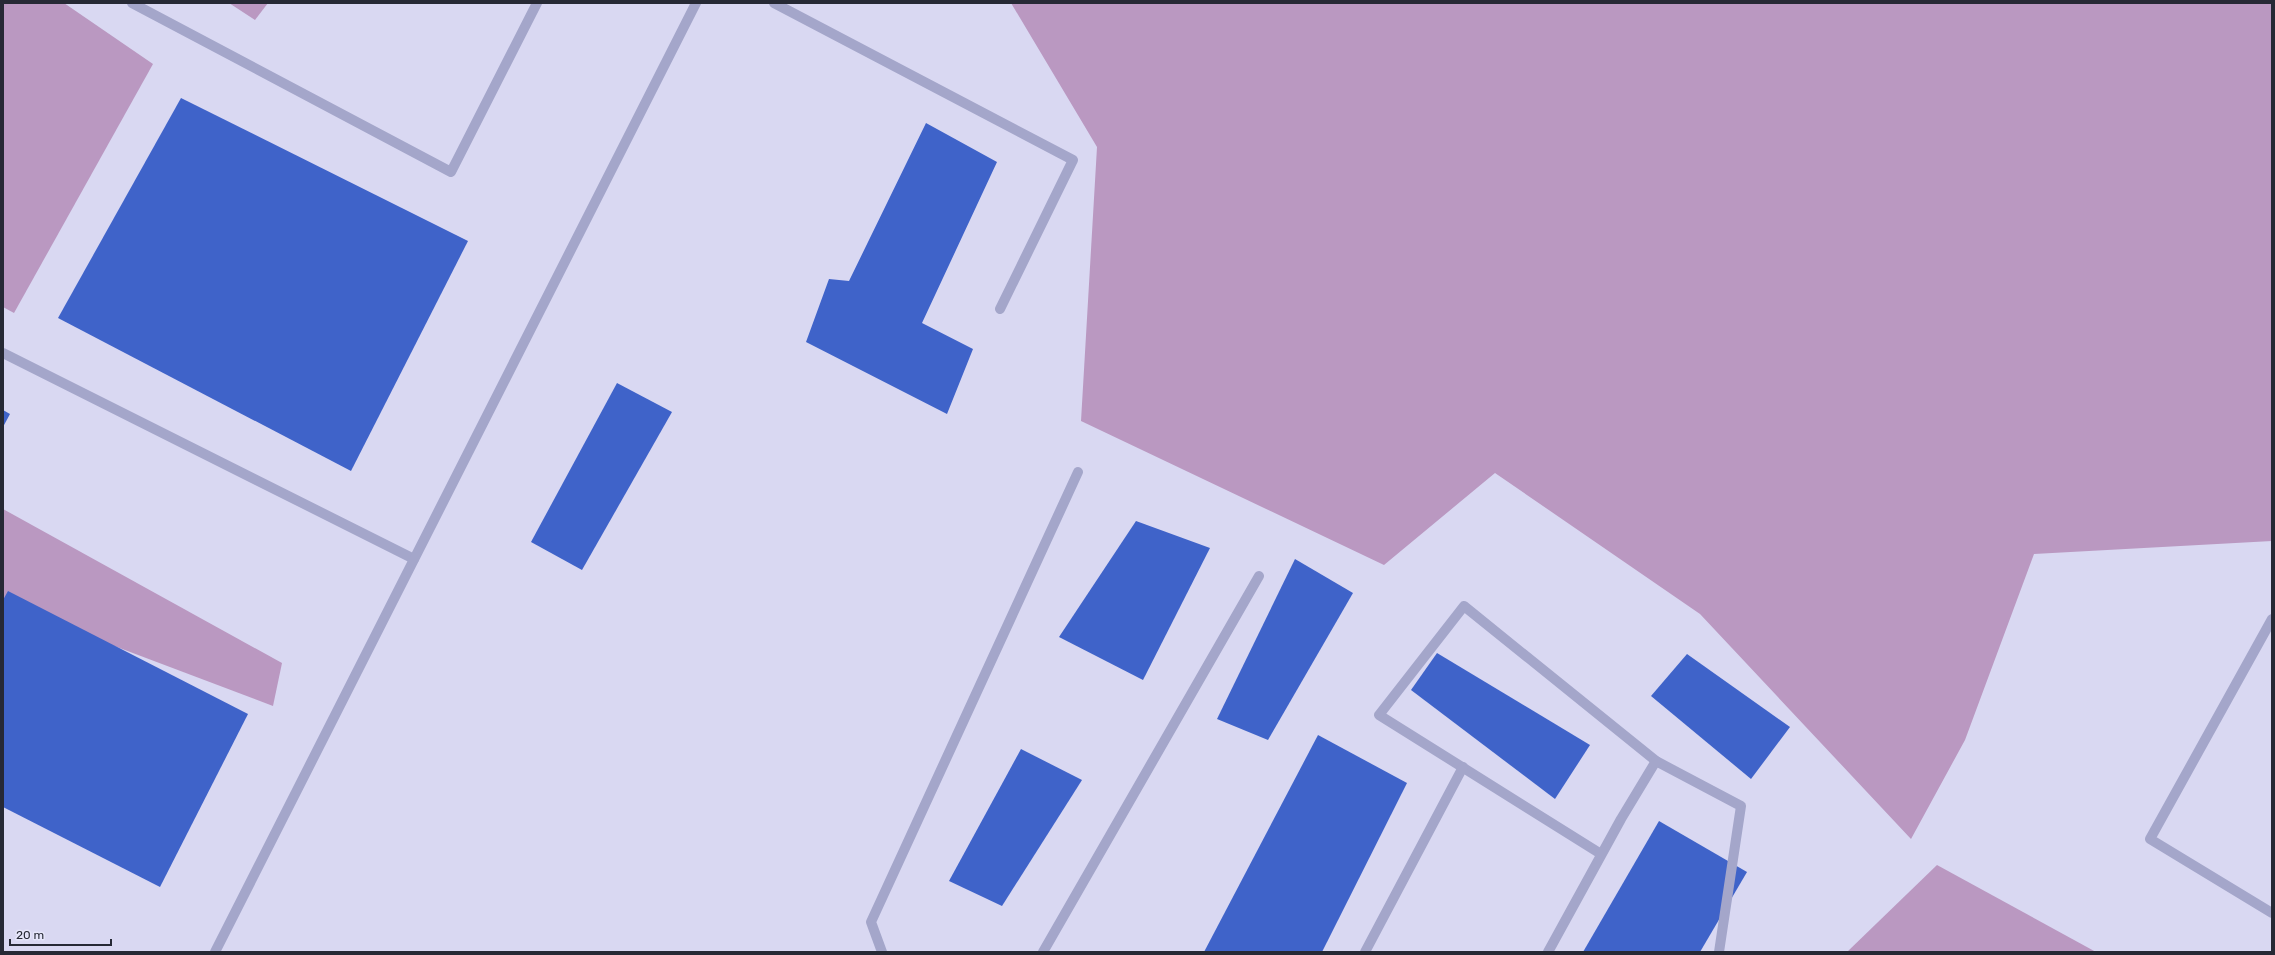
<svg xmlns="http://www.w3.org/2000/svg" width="2275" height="955" viewBox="0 0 2275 955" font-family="Rubik,sans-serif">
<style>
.green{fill:#ba98c1}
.building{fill:#3f63c9}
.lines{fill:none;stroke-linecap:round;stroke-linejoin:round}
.minor{stroke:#a4a6ca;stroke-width:10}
</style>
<rect width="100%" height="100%" fill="#d9d8f2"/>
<g class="green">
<polygon points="3,3 64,3 153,64 14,313 3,307"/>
<polygon points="229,3 268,3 255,20"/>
<polygon points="1011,3 2272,3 2272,541 2034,554 1965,740 1911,839 1700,614 1495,473 1384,565 1081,421 1097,147"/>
<polygon points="3,509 282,663 273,706 3,604"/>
<polygon points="1937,865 2096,952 1847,952"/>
</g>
<g class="building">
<polygon points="181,98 468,241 351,471 58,318"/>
<polygon points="926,123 997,162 922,323 973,349 947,414 806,342 829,279 849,281"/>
<polygon points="617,383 672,412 582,570 531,542"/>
<polygon points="3,410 10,414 3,427"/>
<polygon points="1136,521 1210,548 1143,680 1059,637"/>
<polygon points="1295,559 1353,593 1268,740 1217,719"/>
<polygon points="8,591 248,714 160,887 3,807 3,600"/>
<polygon points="1437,653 1590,745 1555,799 1411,690"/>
<polygon points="1687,654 1790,727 1751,779 1651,696"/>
<polygon points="1318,735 1407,783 1322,952 1204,952"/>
<polygon points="1021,749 1082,780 1002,906 949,881"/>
<polygon points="1659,821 1747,872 1700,952 1583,952"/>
</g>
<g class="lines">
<g class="minor">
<polyline points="132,3 451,172 537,3"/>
<polyline points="774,3 1073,160 1000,309"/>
<polyline points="3,353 414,559"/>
<polyline points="2272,619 2150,839 2272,913"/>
<polyline points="1601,854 1379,715 1464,606 1656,761 1741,806 1719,952"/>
<polyline points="215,952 696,3"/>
<polyline points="882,952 871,922 1078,472"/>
<polyline points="1043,952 1259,576"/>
<polyline points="1365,952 1463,767"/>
<polyline points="1548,952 1621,819 1656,761"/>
</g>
</g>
<rect width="2275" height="955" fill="none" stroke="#262935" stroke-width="8"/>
<path d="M10 939v6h101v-6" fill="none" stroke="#262935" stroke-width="2"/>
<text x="16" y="939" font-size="12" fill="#262935" stroke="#e5e5f9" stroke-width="3" paint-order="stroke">20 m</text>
</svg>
